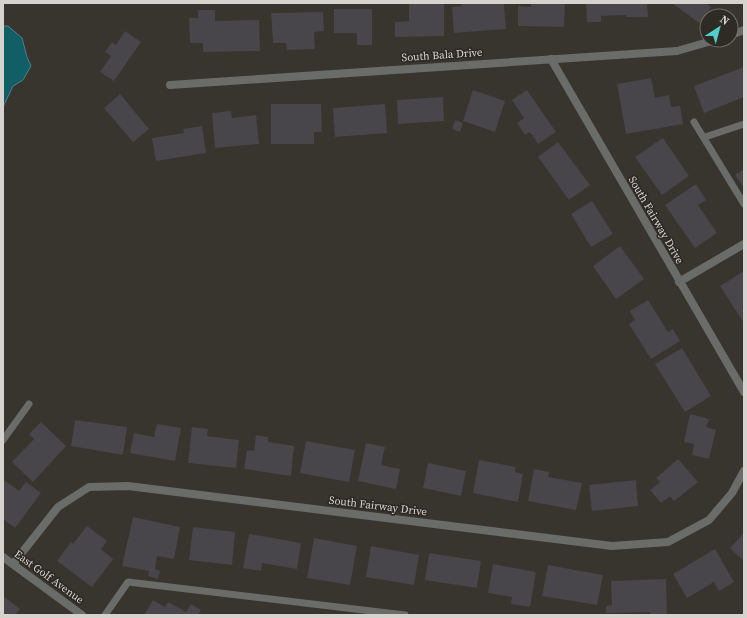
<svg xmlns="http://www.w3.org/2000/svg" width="747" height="618" viewBox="0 0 747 618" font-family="'Source Serif 4',serif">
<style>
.water{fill:#125e67;stroke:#4d8186}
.building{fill:#48454b}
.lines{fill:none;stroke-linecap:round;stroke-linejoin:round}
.service{stroke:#696c69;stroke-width:7}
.minor{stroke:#696c69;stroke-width:8}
.labels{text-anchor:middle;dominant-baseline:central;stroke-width:3.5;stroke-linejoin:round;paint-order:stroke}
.street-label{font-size:11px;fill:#d6d3cf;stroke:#2e2a24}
</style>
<rect width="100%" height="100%" fill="#38342e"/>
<polygon class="water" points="3,26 8,26 22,38 27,57 31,66 23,80 13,86 3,107"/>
<g class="building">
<polygon points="409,3 444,3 444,36 395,37 395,22 409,21"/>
<polygon points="461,3 504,4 506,29 454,33 452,7 462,6"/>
<polygon points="531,3 565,3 564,27 518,26 518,6 531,7"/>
<polygon points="586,3 647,3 648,17 626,17 626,15 601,16 601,22 587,22"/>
<polygon points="672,3 705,3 711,7 699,23"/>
<polygon points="334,9 372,9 372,45 357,45 357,33 334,33"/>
<polygon points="198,10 215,10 215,21 259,20 260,51 203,52 203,43 190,43 189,18 198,18"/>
<polygon points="323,12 324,31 314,32 315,49 287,50 286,43 273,43 271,13"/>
<polygon points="125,31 141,42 114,81 100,72 111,56 105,52 112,42 116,45"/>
<polygon points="744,67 744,97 704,113 694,86"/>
<polygon points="651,78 655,98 669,95 671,107 680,106 683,124 626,134 617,84"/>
<polygon points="473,90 505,101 495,132 463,121"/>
<polygon points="527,90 556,132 538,144 530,132 525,135 517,123 524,118 512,100"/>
<polygon points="120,94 149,129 133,142 104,108"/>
<polygon points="443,97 444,121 398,124 397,100"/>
<polygon points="271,104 321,104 322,132 314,132 314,144 271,144"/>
<polygon points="385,104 387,133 335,137 333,108"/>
<polygon points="231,111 232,118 256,115 259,144 215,148 212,113"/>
<polygon points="455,120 463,123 460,132 452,129"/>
<polygon points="202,126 206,153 156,161 152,138 184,133 183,129"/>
<polygon points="663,138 689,176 662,195 635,157"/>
<polygon points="558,142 590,185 569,200 538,157"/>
<polygon points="744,169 744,188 735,175"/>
<polygon points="696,184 706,200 698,205 717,233 695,248 665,205"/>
<polygon points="592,201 613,234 591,247 571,214"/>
<polygon points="620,246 644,279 616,299 593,266"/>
<polygon points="744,271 744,323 720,286"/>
<polygon points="648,300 668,332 673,329 680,341 651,359 629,324 635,320 630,311"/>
<polygon points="682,348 711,396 685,412 655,364"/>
<polygon points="690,414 709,419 706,427 716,430 709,459 692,455 694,444 684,442"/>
<polygon points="75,420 127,427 123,455 71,446"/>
<polygon points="41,422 66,446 33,482 12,462 34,439 29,434"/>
<polygon points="157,424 181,428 175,461 130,453 134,433 154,437"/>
<polygon points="192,427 208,429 207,436 239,440 236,468 188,463"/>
<polygon points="256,435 268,437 268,442 294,446 291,476 244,469 247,450 254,451"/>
<polygon points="306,441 355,450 349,482 300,473"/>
<polygon points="366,443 385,447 381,465 400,469 396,489 358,481"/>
<polygon points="678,459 698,482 674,501 670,496 661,503 650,490 660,482 656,478"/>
<polygon points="479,460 516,467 515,472 523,474 518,502 473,493"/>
<polygon points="428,463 466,471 461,496 423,488"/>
<polygon points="534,469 549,472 548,477 582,483 576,510 528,501"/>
<polygon points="4,480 19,491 26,482 41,493 15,528 3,519"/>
<polygon points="636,480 638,506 592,511 589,485"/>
<polygon points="133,517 180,527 174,559 157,556 155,569 160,571 158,579 148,576 149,571 122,566"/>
<polygon points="87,526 107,541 101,549 113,559 92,587 57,561 71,542 73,544"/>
<polygon points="193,527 235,532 232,565 189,560"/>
<polygon points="744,533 744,561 730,548"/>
<polygon points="249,534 301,543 297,569 262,563 261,571 243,568"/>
<polygon points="314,538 357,546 350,585 307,578"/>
<polygon points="371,546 419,555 414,585 366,577"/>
<polygon points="715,549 734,582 719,591 714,582 687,598 673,574"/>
<polygon points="429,553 481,561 477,588 425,580"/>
<polygon points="493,564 536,572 530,607 511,604 512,597 488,593"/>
<polygon points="548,565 603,575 597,605 542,596"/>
<polygon points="666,579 667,615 650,615 650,612 606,613 606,606 612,605 611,581"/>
<polygon points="3,596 20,609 15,615 3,615"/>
<polygon points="153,600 165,607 168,602 186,612 191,604 201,610 198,615 144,615"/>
</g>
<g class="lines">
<g class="service">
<polyline points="694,122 744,204"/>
<polyline points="705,137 744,124"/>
<polyline points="3,440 29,404"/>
<polyline points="105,615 128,582 405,615"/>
</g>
<g class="minor">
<polyline points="731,35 744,30"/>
<polyline points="551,59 744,392"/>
<polyline points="170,85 677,51 715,40"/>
<polyline points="679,282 744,244"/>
<polyline points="3,557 82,615"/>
<polyline points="13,564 58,507 89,487 128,486 612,546 668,542 709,520 732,493 744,471"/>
</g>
</g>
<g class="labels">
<g class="street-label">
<text transform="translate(442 55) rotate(-4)">South Bala Drive</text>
<text transform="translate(656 220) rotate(60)">South Fairway Drive</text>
<text transform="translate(378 506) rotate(7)">South Fairway Drive</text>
<text transform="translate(49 577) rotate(36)">East Golf Avenue</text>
</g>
</g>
<rect width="747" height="618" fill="none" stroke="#d6d3cf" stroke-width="8"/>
<g transform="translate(719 28) rotate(36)"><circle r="19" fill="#2e2a24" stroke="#716e68"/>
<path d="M0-3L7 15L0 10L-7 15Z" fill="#53cdcb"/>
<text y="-6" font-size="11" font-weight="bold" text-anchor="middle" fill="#d6d3cf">N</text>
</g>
</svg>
